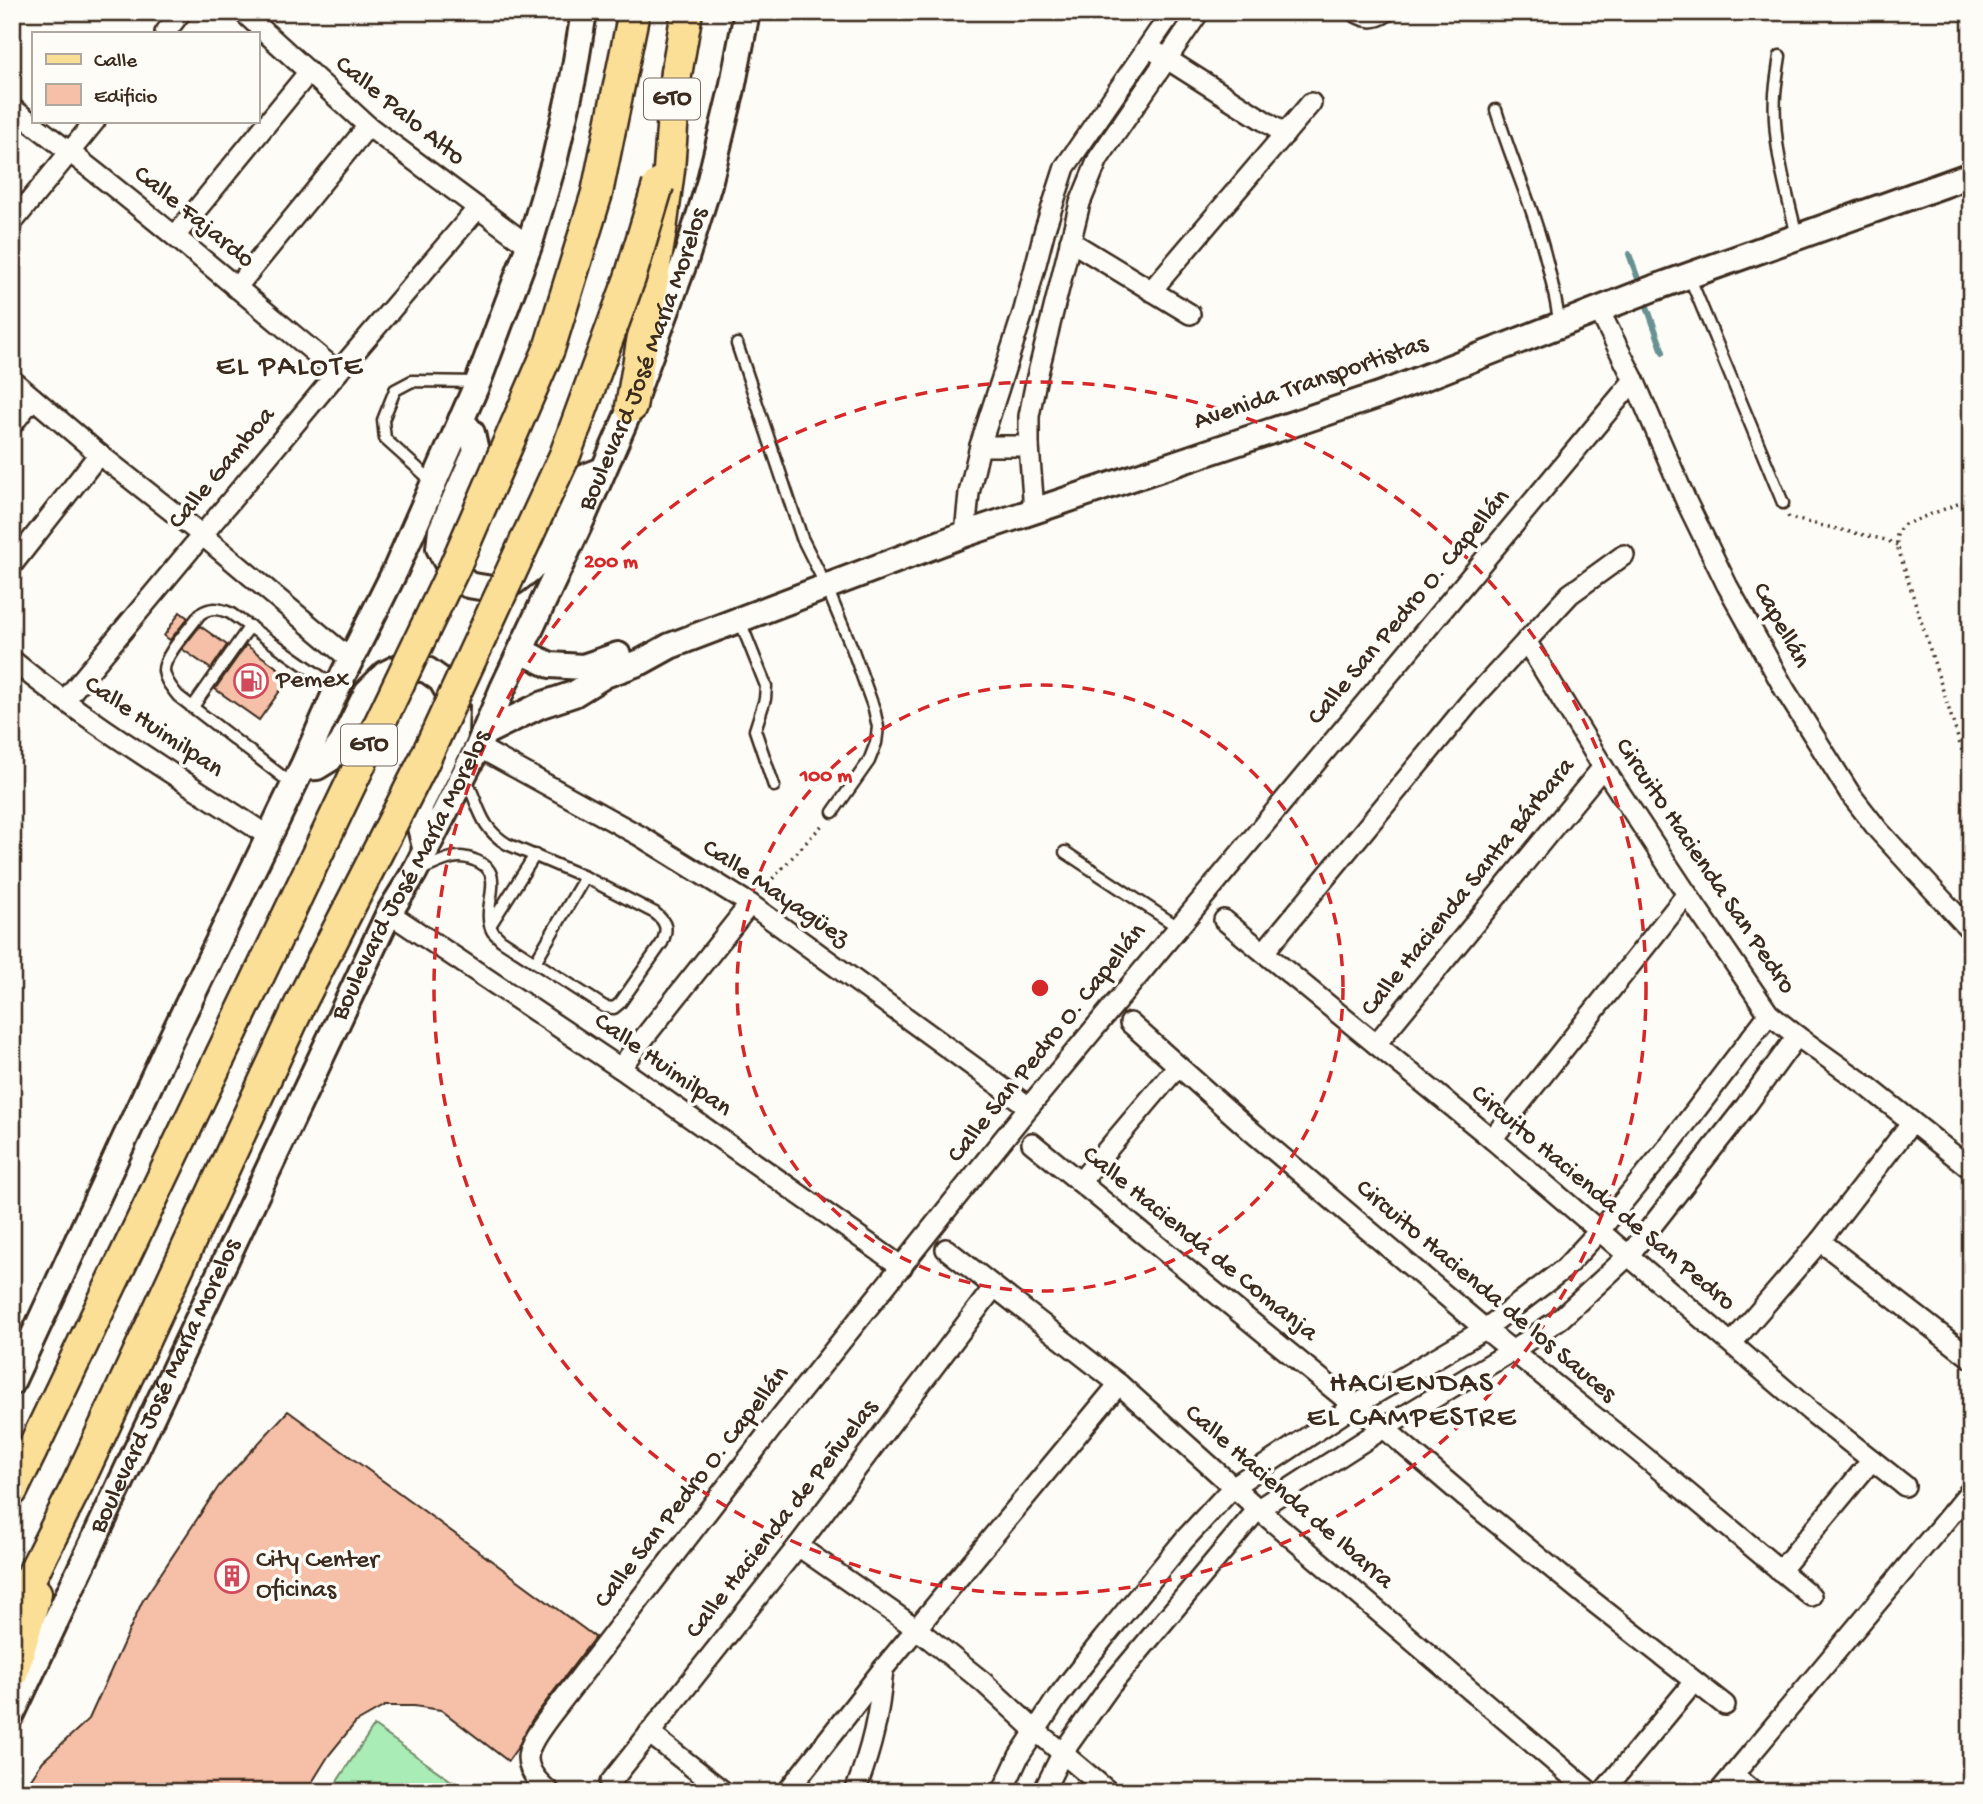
<svg xmlns="http://www.w3.org/2000/svg" width="1983" height="1804" viewBox="0 0 1983 1804" font-family="'Gochi Hand',sans-serif">
<style>
.green{fill:#aaecb5;stroke:#728b6a;stroke-width:2}
.lines{fill:none;stroke-linecap:round;stroke-linejoin:round}
.stream{stroke:#679191;stroke-width:6}
.building{fill:#f5c0a7;stroke:#3b2a1e;stroke-width:2}
.service-casing{stroke:#3b2a1e;stroke-width:15}
.minor-casing{stroke:#3b2a1e;stroke-width:24}
.tertiary-casing{stroke:#3b2a1e;stroke-width:30}
.primary-casing{stroke:#3b2a1e;stroke-width:35}
.path{stroke:#3b2a1e;stroke-width:3.5;stroke-dasharray:2 5;stroke-linecap:butt}
.service{stroke:#fdfcf7;stroke-width:10}
.minor{stroke:#fdfcf7;stroke-width:19}
.tertiary{stroke:#fdfcf7;stroke-width:24}
.primary{stroke:#fbdf96;stroke-width:30}
.primary-bridge-casing{stroke:#3b2a1e;stroke-width:35;stroke-linecap:butt}
.primary-bridge{stroke:#fbdf96;stroke-width:30}
.ring{fill:none;stroke:#d62828;stroke-width:3.5;stroke-dasharray:12 9}
.labels{text-anchor:middle;dominant-baseline:central;stroke-width:7;stroke-linejoin:round;paint-order:stroke}
.shield{fill:#fdfcf7;stroke:#75695f;stroke-width:2}
.shield-label{font-size:24px;font-weight:bold;fill:#3b2a1e}
.street-label{font-size:26px;fill:#3b2a1e;stroke:#fdfcf7}
.poi-label{font-size:26px;fill:#3b2a1e;stroke:#fdfcf7;text-anchor:start}
.quarter-label{font-size:30px;letter-spacing:2px;fill:#3b2a1e;stroke:#fdfcf7}
.centre{fill:#d62828;stroke:#fdfcf7;stroke-width:3.5}
.ring-label{font-size:21px;text-anchor:middle;font-weight:bold;fill:#d62828;stroke:#fdfcf7;stroke-width:7;stroke-linejoin:round;paint-order:stroke}
</style>
<rect width="100%" height="100%" fill="#fdfcf7"/>
<filter id="ink" filterUnits="userSpaceOnUse"><feTurbulence type="fractalNoise" baseFrequency=".0143" numOctaves="2"/><feDisplacementMap in="SourceGraphic" scale="14" xChannelSelector="R" yChannelSelector="G"/><feConvolveMatrix kernelMatrix="1 2 1 2 8 2 1 2 1" color-interpolation-filters="sRGB"/></filter>
<g filter="url(#ink)">
<polygon class="green" points="374,1726 467,1792 330,1792"/>
<g class="lines">
<g class="stream">
<polyline points="1629,254 1641,287"/>
<polyline points="1644,298 1663,352"/>
</g>
</g>
<g class="building">
<polygon points="180,612 188,618 170,640 164,636"/>
<polygon points="200,626 227,645 211,669 182,649"/>
<polygon points="246,645 290,677 259,720 215,689"/>
<polygon points="288,1411 595,1637 532,1720 518,1747 508,1761 441,1710 414,1706 385,1706 355,1723 329,1755 306,1792 24,1792 30,1780 43,1761 89,1719 142,1602 219,1486"/>
</g>
<g class="lines">
<g class="service-casing">
<g id="service">
<path d="M1780,56C1778,69 1776,82 1775,94C1772,142 1786,190 1797,236"/>
<path d="M1496,110C1507,147 1522,182 1534,218C1546,253 1554,289 1560,325"/>
<polyline points="1689,276 1783,503"/>
<polyline points="737,344 802,538 827,588 852,648 874,709 878,727 876,743 869,761 833,812"/>
<polyline points="433,482 385,439 383,420 395,390 412,381 478,382"/>
<polyline points="740,621 766,686 765,699 755,730 774,786"/>
<polyline points="192,708 250,626"/>
<path d="M292,784L178,696C172,688 165,681 164,671C163,656 191,627 200,614C211,607 218,608 230,613L337,688"/>
<polyline points="1065,852 1178,927"/>
<path d="M421,870C431,866 442,860 452,858C459,856 467,857 474,860C511,873 478,908 493,932C494,933 500,939 501,940L605,1007L614,1008L620,1003L662,943C668,929 667,923 655,913L585,877L507,844C478,826 480,805 465,778"/>
<polyline points="491,924 535,855"/>
<polyline points="535,962 585,877"/>
</g>
</g>
<g class="minor-casing">
<g id="minor">
<polyline points="243,12 368,126 529,246"/>
<path d="M1356,12C1367,18 1375,19 1385,12"/>
<polyline points="165,33 181,12"/>
<polyline points="1156,52 1285,134"/>
<path d="M12,108C124,192 231,283 338,372"/>
<polyline points="12,223 95,121"/>
<polyline points="175,236 308,73"/>
<polyline points="1070,241 1190,314"/>
<polyline points="236,288 368,126"/>
<polyline points="1151,291 1311,103"/>
<polyline points="1599,310 1634,380 1686,501 1727,585 1785,690 1851,795 1879,831 1971,931"/>
<polyline points="12,380 99,454 202,535 351,660"/>
<polyline points="12,425 33,398"/>
<polyline points="980,446 1029,446"/>
<polyline points="1034,511 1029,446 1029,416 1036,381 1080,203 1098,159 1199,12"/>
<polyline points="965,534 969,493 980,446 1024,310 1045,229 1065,167 1172,12"/>
<polyline points="12,565 99,454"/>
<polyline points="1526,641 1603,767 1687,894 1769,1014 1797,1036 1867,1086 1971,1169"/>
<path d="M12,660C92,726 182,779 268,836"/>
<polyline points="65,700 338,372 478,208"/>
<polyline points="478,747 640,836 750,904 1029,1107"/>
<polyline points="389,913 620,1068 902,1267"/>
<polyline points="1224,920 1492,1139 1810,1411 1905,1486"/>
<polyline points="1264,952 1469,703 1570,594 1624,555"/>
<polyline points="1130,1023 1250,1130 1485,1329 1635,1449 1811,1596"/>
<polyline points="1376,1044 1603,767"/>
<polyline points="620,1068 750,904"/>
<polyline points="1492,1139 1687,894"/>
<polyline points="1032,1143 1354,1406 1384,1428 1466,1498 1591,1600 1725,1705"/>
<polyline points="1080,1182 1178,1066"/>
<polyline points="1820,1241 1971,1358"/>
<polyline points="946,1249 1119,1384 1258,1509 1590,1792"/>
<polyline points="1732,1343 1820,1241 1912,1122"/>
<polyline points="798,1546 917,1629 983,1682 1036,1731 1109,1792"/>
<polyline points="1780,1571 1872,1460"/>
<polyline points="649,1733 724,1792"/>
<polyline points="1733,1775 1753,1792"/>
<polyline points="610,1783 798,1546 994,1287"/>
<path d="M550,1792C515,1764 527,1747 550,1716L782,1415L1029,1107L1634,380"/>
<polyline points="787,1792 883,1669 1119,1384"/>
<path d="M855,1792C872,1747 879,1717 883,1669"/>
<polyline points="1002,1792 1019,1756 1057,1698 1103,1639 1185,1539 1234,1486 1354,1406 1485,1329 1565,1268 1600,1230 1667,1148 1769,1014"/>
<polyline points="1043,1792 1063,1752 1110,1686 1258,1509 1384,1428 1512,1351 1561,1318 1629,1255 1745,1107 1797,1036"/>
<polyline points="1603,1792 1694,1682"/>
<polyline points="1719,1792 1971,1490"/>
</g>
</g>
<g class="tertiary-casing">
<g id="tertiary">
<polyline points="461,420 472,433 476,451 441,530 439,548 448,565 468,585 492,589 514,582 537,564 572,488 587,476 603,470"/>
<polyline points="521,651 550,665 583,667 618,655"/>
<polyline points="484,733 541,705 574,694 605,675 641,662 670,646 965,534 1382,394 1654,288 1971,175"/>
<polyline points="302,768 317,767 330,759 342,743 367,692 385,674 401,666 427,670 441,680 456,706 455,735 420,806 419,823 426,851"/>
<polyline points="12,1382 171,1039 302,768 344,673 395,571 478,382 529,246 554,162 573,79 584,12"/>
<path id="s1" d="M12,1714L389,913L414,873L478,747L503,688L584,515L631,407L686,258L709,184L732,89L747,12"/>
</g>
</g>
<g class="primary-casing">
<g id="primary">
<polyline points="673,92 687,12"/>
<polyline points="631,407 661,230 669,170 676,71"/>
<polyline points="12,1491 31,1452"/>
<polyline points="12,1615 80,1479"/>
<polyline points="12,1674 36,1593"/>
</g>
</g>
<g class="path">
<path d="M1971,499L1905,524C1897,530 1896,535 1897,545L1964,757L1971,763"/>
<polyline points="1788,516 1789,518 1886,540 1897,545"/>
<polyline points="763,889 824,823"/>
<polyline points="12,1530 20,1513"/>
</g>
<use href="#service" class="service"/>
<use href="#minor" class="minor"/>
<use href="#tertiary" class="tertiary"/>
<use href="#primary" class="primary"/>
<g class="primary-bridge-casing">
<g id="primary-bridge">
<polyline points="31,1452 455,566 549,349 597,193 634,12"/>
<polyline points="80,1479 302,1000 423,763 565,455 630,278 658,185"/>
</g>
</g>
<use href="#primary-bridge" class="primary-bridge"/>
</g>
</g>
<g class="ring">
<circle cx="1040" cy="988" r="303"/>
<circle cx="1040" cy="988" r="606"/>
</g>
<defs>
<g id="fuel-ring" transform="scale(1.75)"><circle r="9.5" fill="#fdfcf7" stroke="#d1495b" stroke-width="1.5"/><path d="M-5.5-6h7V0h2V4h1.3V-2.5L3-4.5l.8-.8L6-3V5H2.5V1h-1V6h-7ZM-4.2-4.7v3.2H.2V-4.7Z" fill="#d1495b"/></g>
<g id="building-ring" transform="scale(1.75)"><circle r="9.5" fill="#fdfcf7" stroke="#d1495b" stroke-width="1.5"/><path d="M-4-6H4V6H1V3H-1V6H-4ZM-2.5-4.3h1.7v1.8h-1.7ZM.8-4.3h1.7v1.8H.8ZM-2.5-1h1.7V.8h-1.7ZM.8-1h1.7V.8H.8Z" fill="#d1495b"/></g>
</defs>
<g fill-rule="evenodd">
<use href="#fuel-ring" x="251" y="681"/>
<use href="#building-ring" x="232" y="1576"/>
</g>
<g class="labels">
<g class="shield">
<rect x="644" y="78.5" width="56" height="41" rx="5"/>
<rect x="341" y="724.5" width="56" height="41" rx="5"/>
</g>
<g class="shield-label">
<text x="672" y="99">GTO</text>
<text x="369" y="745">GTO</text>
</g>
<g class="street-label">
<text transform="translate(399 112) rotate(39)">Calle Palo Alto</text>
<text transform="translate(193 218) rotate(39)">Calle Fajardo</text>
<text stroke="none"><textPath href="#s1" startOffset="1496">Boulevard José María Morelos</textPath></text>
<text transform="translate(1311 384) rotate(-19)">Avenida Transportistas</text>
<text transform="translate(223 469) rotate(-50)">Calle Gamboa</text>
<text transform="translate(1410 608) rotate(-50)">Calle San Pedro O. Capellán</text>
<text transform="translate(1780 626) rotate(61)">Capellán</text>
<text transform="translate(153 728) rotate(34)">Calle Huimilpan</text>
<text transform="translate(1704 867) rotate(56)">Circuito Hacienda San Pedro</text>
<text stroke="none"><textPath href="#s1" startOffset="929">Boulevard José María Morelos</textPath></text>
<text transform="translate(1469 888) rotate(-51)">Calle Hacienda Santa Bárbara</text>
<text transform="translate(775 894) rotate(34)">Calle Mayagüez</text>
<text transform="translate(1048 1044) rotate(-51)">Calle San Pedro O. Capellán</text>
<text transform="translate(662 1066) rotate(35)">Calle Huimilpan</text>
<text transform="translate(1602 1199) rotate(40)">Circuito Hacienda de San Pedro</text>
<text transform="translate(1199 1245) rotate(39)">Calle Hacienda de Comanja</text>
<text transform="translate(1485 1292) rotate(40)">Circuito Hacienda de los Sauces</text>
<text stroke="none"><textPath href="#s1" startOffset="362">Boulevard José María Morelos</textPath></text>
<text transform="translate(693 1488) rotate(-52)">Calle San Pedro O. Capellán</text>
<text transform="translate(1288 1498) rotate(41)">Calle Hacienda de Ibarra</text>
<text transform="translate(783 1520) rotate(-52)">Calle Hacienda de Peñuelas</text>
</g>
<g class="poi-label">
<text x="276" y="681">Pemex</text>
<text x="256" y="1561">City Center<tspan x="256" dy="30">Oficinas</tspan></text>
</g>
<g class="quarter-label">
<text x="290" y="368">EL PALOTE</text>
<text x="1412" y="1385">HACIENDAS<tspan x="1412" dy="34">EL CAMPESTRE</tspan></text>
</g>
</g>
<circle cx="1040" cy="988" r="10" class="centre"/>
<g class="ring-label">
<text x="611" y="567">200 m</text>
<text x="826" y="781">100 m</text>
</g>
<rect width="1983" height="1804" fill="none" stroke="#fdfcf7" stroke-width="42"/>
<rect x="21" y="21" width="1941" height="1762" fill="none" stroke="#3b2a1e" stroke-width="2.5" filter="url(#ink)"/>
<rect x="32" y="32" width="228" height="91" fill="#fdfcf7" stroke="#afa8a0" stroke-width="2"/>
<rect x="46" y="54" width="35" height="10" fill="#fbdf96" stroke="#afa8a0" stroke-width="2"/>
<text x="94" y="66" font-size="21" fill="#3b2a1e">Calle</text>
<rect x="46" y="84" width="35" height="21" fill="#f5c0a7" stroke="#afa8a0" stroke-width="2"/>
<text x="94" y="102" font-size="21" fill="#3b2a1e">Edificio</text>
</svg>
